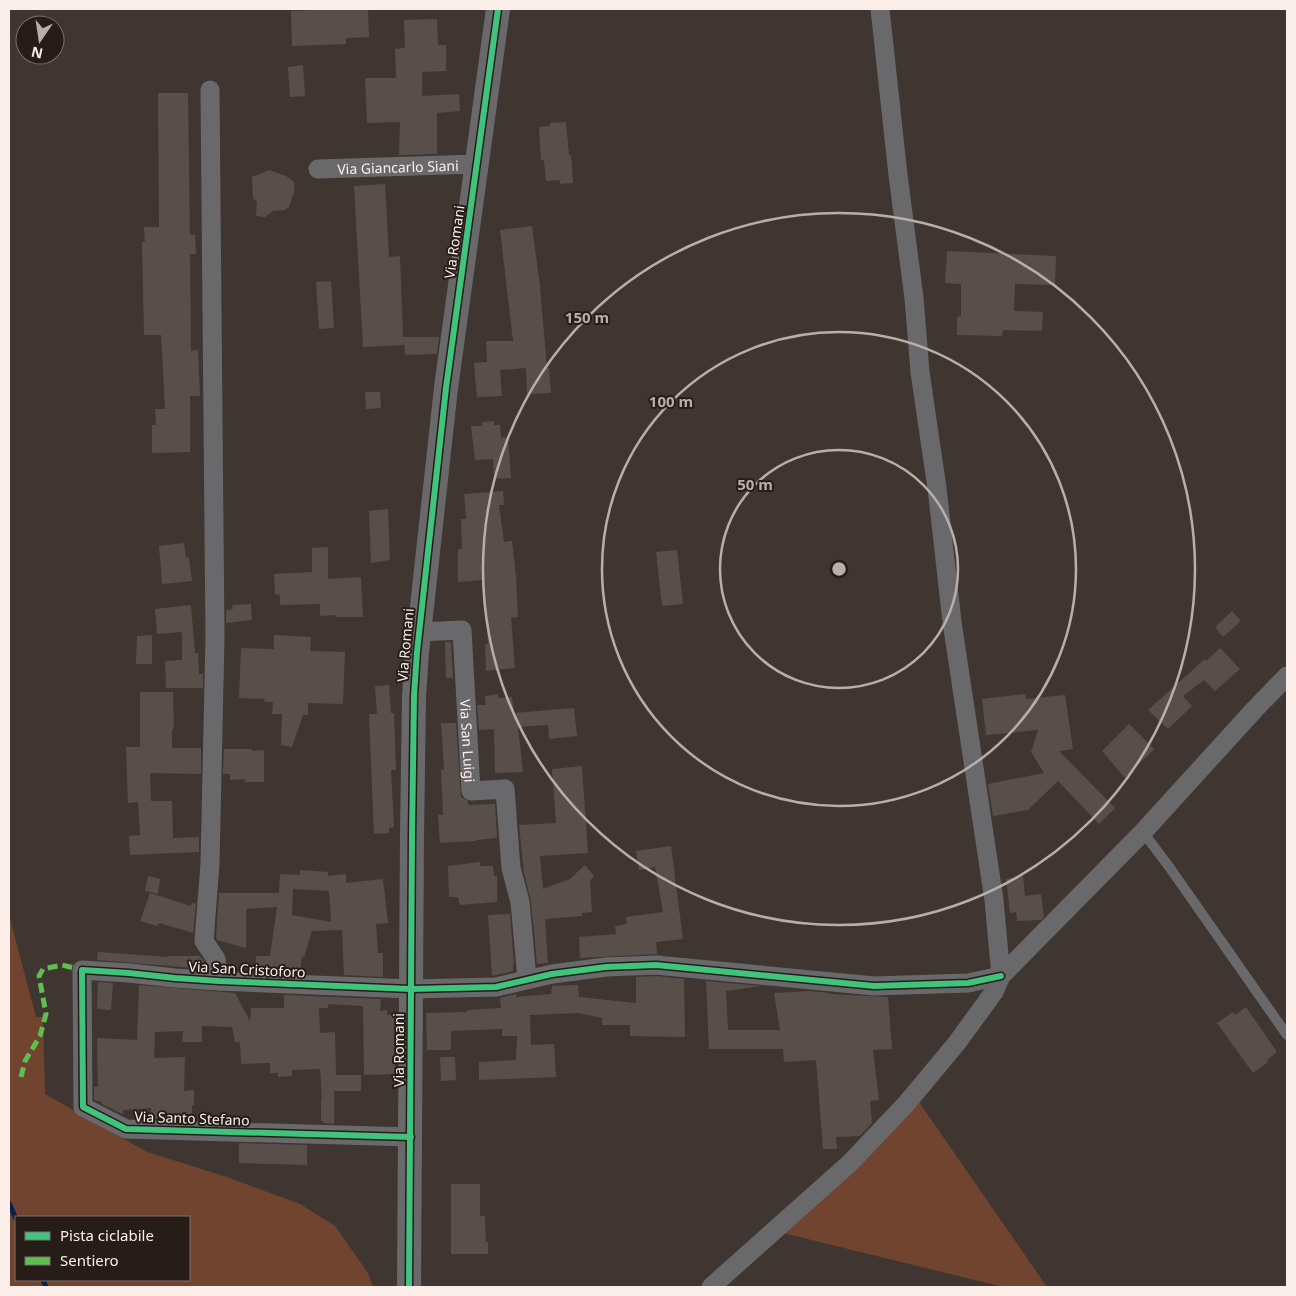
<svg xmlns="http://www.w3.org/2000/svg" width="1296" height="1296" viewBox="0 0 1296 1296" font-family="'Noto Sans',sans-serif">
<style>
.green{fill:#70442f;fill-rule:evenodd}
.lines{fill:none;stroke-linecap:round;stroke-linejoin:round}
.stream{stroke:#0d1f48;stroke-width:5}
.building{fill:#584f4b;fill-rule:evenodd}
.service{stroke:#69696b;stroke-width:10}
.minor{stroke:#69696b;stroke-width:19}
.tertiary{stroke:#69696b;stroke-width:24}
.quiet{stroke:#5fbe4e;stroke-width:5;stroke-dasharray:10 5;stroke-linecap:butt}
.cycleway-casing{stroke:#261d19;stroke-width:9}
.cycleway{stroke:#40c37c;stroke-width:6}
.ring{fill:none;stroke:#baaea9;stroke-width:2.5}
.labels{text-anchor:middle;dominant-baseline:central;stroke-width:4;stroke-linejoin:round;paint-order:stroke}
.street-label{font-size:14px;fill:#fcefea;stroke:#261d19}
.centre{fill:#baaea9;stroke:#261d19;stroke-width:2.5}
.ring-label{font-size:15px;text-anchor:middle;font-weight:bold;fill:#baaea9;stroke:#261d19;stroke-width:4;stroke-linejoin:round;paint-order:stroke}
</style>
<rect width="100%" height="100%" fill="#403631"/>
<g class="green">
<path d="M9,915L36,1017H43L45,1094L147,1152L224,1176L300,1204L335,1226L368,1273L373,1287H9ZM16,1217H189V1280H16Z"/>
<polygon points="919,1102 1047,1287 1003,1287 783,1233"/>
</g>
<g class="lines">
<g class="stream">
<polyline points="9,1203 16,1219"/>
<polyline points="43,1280 46,1287"/>
</g>
</g>
<g class="building">
<polygon points="345,9 368,9 369,37 346,38 346,44 292,46 291,11"/>
<polygon points="437,19 438,45 446,45 446,71 422,72 422,96 459,94 460,111 437,113 437,154 399,155 400,122 367,123 365,78 396,78 395,49 405,48 404,20"/>
<polygon points="303,65 305,96 290,97 288,67"/>
<polygon points="158,93 188,93 190,235 195,235 196,254 190,254 191,351 198,350 200,396 190,396 190,452 152,453 152,425 156,425 155,409 165,409 161,335 144,335 142,242 145,242 144,227 159,227"/>
<polygon points="566,122 569,155 571,155 573,183 560,184 560,180 546,181 544,160 541,160 539,127 550,126 550,123"/>
<polygon points="269,170 286,176 294,182 294,192 289,207 285,210 273,211 265,217 256,216 257,202 253,198 252,177"/>
<polygon points="385,184 389,257 400,256 403,337 439,337 437,354 405,355 404,342 404,345 363,347 354,186"/>
<polygon points="532,226 540,287 547,368 549,368 551,393 527,394 526,368 500,370 502,396 477,397 474,363 487,362 486,341 513,341 500,230"/>
<polygon points="947,251 1056,256 1055,285 1015,284 1014,311 1043,312 1042,331 1003,330 1002,336 957,335 957,317 961,316 961,284 945,283"/>
<polygon points="331,281 334,328 319,329 316,282"/>
<polygon points="365,392 380,392 381,408 366,409"/>
<polygon points="494,421 494,425 500,425 501,438 508,437 511,478 494,479 493,459 475,460 471,426 482,426 482,422"/>
<polygon points="503,491 504,505 499,505 504,542 512,541 516,577 518,617 511,618 515,668 486,671 485,644 488,644 483,580 458,582 458,549 462,549 461,519 466,519 464,494"/>
<polygon points="388,509 390,560 371,563 369,511"/>
<polygon points="184,543 186,558 189,557 192,581 162,584 159,546"/>
<polygon points="328,547 328,579 361,577 363,617 336,617 336,615 320,616 320,604 280,605 280,595 275,594 274,574 312,572 312,548"/>
<polygon points="677,550 683,604 662,606 656,552"/>
<polygon points="251,604 252,620 226,623 226,610 233,609 232,605"/>
<polygon points="191,605 195,653 198,653 199,674 203,674 203,688 166,688 165,661 182,660 182,632 157,634 155,609"/>
<polygon points="1232,611 1241,621 1223,637 1215,627"/>
<polygon points="152,635 152,664 136,664 137,636"/>
<polygon points="274,635 311,637 310,651 345,652 343,704 308,703 308,715 303,715 292,747 281,745 282,714 272,714 273,702 265,702 264,699 239,698 241,648 274,649"/>
<polygon points="445,642 451,642 453,678 446,678"/>
<polygon points="1220,648 1240,669 1215,691 1204,680 1183,696 1192,706 1168,729 1148,710 1205,659 1206,661"/>
<polygon points="389,685 391,713 394,713 396,770 391,770 394,827 389,828 389,833 374,834 369,714 377,714 375,686"/>
<polygon points="140,692 173,692 174,728 172,730 172,748 201,748 201,774 150,773 151,801 172,801 173,838 199,837 199,852 130,855 129,836 140,835 138,802 128,803 126,747 140,747"/>
<polygon points="498,694 498,698 512,697 514,713 574,708 577,736 549,739 548,725 518,727 523,772 495,773 494,729 479,730 477,705 486,705 485,696"/>
<polygon points="1025,694 1026,699 1065,695 1073,749 1059,751 1115,808 1099,824 1058,781 1028,810 993,816 988,784 1044,773 1031,752 1038,730 986,735 982,699"/>
<polygon points="441,723 456,723 461,797 468,801 468,805 495,804 497,838 476,840 476,841 440,843 438,815 443,815 441,770 444,769"/>
<polygon points="1129,724 1154,749 1125,778 1102,751"/>
<polygon points="224,749 252,749 252,751 264,750 264,782 245,782 245,779 230,780 230,774 223,774"/>
<polygon points="582,766 588,853 540,856 543,889 570,879 585,865 594,876 590,881 592,912 582,913 582,916 545,919 548,963 537,964 531,901 524,873 519,825 556,823 552,769"/>
<polygon points="671,846 683,939 656,942 657,954 580,958 579,937 616,934 615,926 627,924 626,917 663,912 655,867 639,870 636,851"/>
<polygon points="480,862 480,866 493,866 494,876 497,876 497,902 460,905 458,897 449,897 448,866"/>
<path d="M300,870L328,872V876L346,874V883L383,879L388,923L376,924L378,953H383V977L344,975L342,930L312,931L304,957L302,956L300,973L255,971L256,956H270L277,907L246,909V948L217,940L216,938L219,893H279L280,874L300,875ZM293,889L329,891L331,922L292,915Z"/>
<polygon points="148,876 160,879 158,894 145,891"/>
<polygon points="1023,876 1025,896 1041,894 1044,917 1041,920 1017,921 1016,912 1010,913 1006,879"/>
<polygon points="150,893 191,906 192,903 196,904 193,933 159,923 157,926 140,921"/>
<polygon points="510,914 514,965 513,965 513,971 492,976 488,915"/>
<polygon points="98,952 168,957 168,956 200,956 205,963 206,969 97,960"/>
<polygon points="656,976 684,979 685,1037 630,1036 630,1025 602,1025 602,1018 578,1013 530,1015 531,1045 554,1044 556,1077 532,1078 479,1080 479,1062 516,1060 517,1036 502,1036 502,1029 451,1031 451,1050 427,1050 426,1013 467,1012 467,1010 501,1008 500,998 516,994 516,997 551,994 552,986 578,985 579,997 636,1003 636,977"/>
<polygon points="706,981 761,986 726,991 728,1030 780,1030 774,993 810,991 829,993 829,994 888,997 892,1049 873,1050 879,1100 870,1101 872,1123 860,1136 836,1137 837,1149 823,1149 816,1060 784,1062 783,1049 709,1049"/>
<polygon points="98,982 113,983 111,1010 97,1009"/>
<polygon points="139,985 235,993 250,1021 251,1008 284,1008 284,995 381,999 380,1011 387,1010 387,1015 397,1015 397,1032 394,1032 395,1074 364,1075 363,1006 328,1004 328,1008 319,1008 320,1033 335,1032 336,1075 361,1075 361,1091 334,1091 334,1124 324,1123 323,1121 321,1121 321,1100 322,1100 320,1069 292,1070 292,1076 278,1077 278,1073 270,1073 270,1063 241,1064 240,1042 235,1042 232,1027 202,1026 202,1042 182,1042 183,1031 155,1032 154,1058 185,1057 184,1091 194,1090 194,1105 192,1105 192,1120 148,1118 152,1108 123,1110 123,1114 120,1113 102,1104 102,1102 94,1100 94,1087 98,1087 97,1038 137,1040"/>
<polygon points="1246,1007 1277,1052 1267,1060 1268,1062 1253,1073 1217,1023 1233,1012 1235,1015"/>
<polygon points="440,1057 455,1057 456,1080 441,1081"/>
<polygon points="239,1143 307,1145 307,1165 239,1163"/>
<polygon points="451,1184 480,1184 480,1216 485,1216 486,1242 488,1242 488,1254 451,1254"/>
</g>
<g class="lines">
<polyline class="service" points="1143,832 1170,868 1287,1035"/>
<g class="minor">
<polyline points="880,9 898,175 914,298 920,372 937,488 952,622 994,900 1001,976"/>
<polyline points="210,90 215,638 210,864 204,941 216,959 219,981"/>
<path id="s1" d="M318,169L477,164"/>
<path id="s2" d="M418,632L462,630L471,791L505,789L511,868L520,902L527,979"/>
<polyline points="411,1137 126,1129 83,1107 82,970 129,973 175,978 219,981 411,989 496,987 552,974 606,967 656,965 874,986 968,983 1001,976"/>
<polyline points="711,1287 850,1163 906,1104 956,1044 994,992 1001,976 1143,832 1255,709 1287,676"/>
</g>
<polyline class="tertiary" points="409,1287 412,837 414,696 417,652 446,388 498,9"/>
<polyline class="quiet" points="21,1077 25,1061 40,1036 46,1014 39,976 43,969 62,965 82,970"/>
<g class="cycleway-casing">
<g id="cycleway">
<polyline points="411,1137 126,1129 83,1107 82,970 129,973 175,978 219,981 411,989 496,987 552,974 606,967 656,965 874,986 968,983 1001,976"/>
<polyline points="409,1287 412,837 414,696 417,652 446,388 498,9"/>
</g>
</g>
<use href="#cycleway" class="cycleway"/>
</g>
<g class="ring">
<circle cx="839" cy="569" r="119"/>
<circle cx="839" cy="569" r="237"/>
<circle cx="839" cy="569" r="356"/>
</g>
<g class="labels">
<g class="street-label">
<text stroke="none"><textPath href="#s1" startOffset="80">Via Giancarlo Siani</textPath></text>
<text transform="translate(454 242) rotate(-82)">Via Romani</text>
<text transform="translate(405 645) rotate(-85)">Via Romani</text>
<text stroke="none"><textPath href="#s2" startOffset="155">Via San Luigi</textPath></text>
<text transform="translate(247 969) rotate(3)">Via San Cristoforo</text>
<text transform="translate(398 1050) rotate(-90)">Via Romani</text>
<text transform="translate(192 1118) rotate(2)">Via Santo Stefano</text>
</g>
</g>
<circle cx="839" cy="569" r="8" class="centre"/>
<g class="ring-label">
<text x="587" y="323">150 m</text>
<text x="671" y="407">100 m</text>
<text x="755" y="490">50 m</text>
</g>
<rect width="1296" height="1296" fill="none" stroke="#fcefea" stroke-width="20"/>
<rect x="15" y="1216" width="175" height="65" fill="#261d19" stroke="#7c716d"/>
<rect x="25" y="1232" width="25" height="8" fill="#40c37c" stroke="#7c716d"/>
<text x="60" y="1241" font-size="15" fill="#fcefea">Pista ciclabile</text>
<rect x="25" y="1257" width="25" height="8" fill="#5fbe4e" stroke="#7c716d"/>
<text x="60" y="1266" font-size="15" fill="#fcefea">Sentiero</text>
<g transform="translate(40 40) rotate(193)"><circle r="24" fill="#261d19" stroke="#7c716d"/>
<path d="M0-4L9 19L0 12L-9 19Z" fill="#baaea9"/>
<text y="-8" font-size="14" font-weight="bold" text-anchor="middle" fill="#fcefea">N</text>
</g>
</svg>
